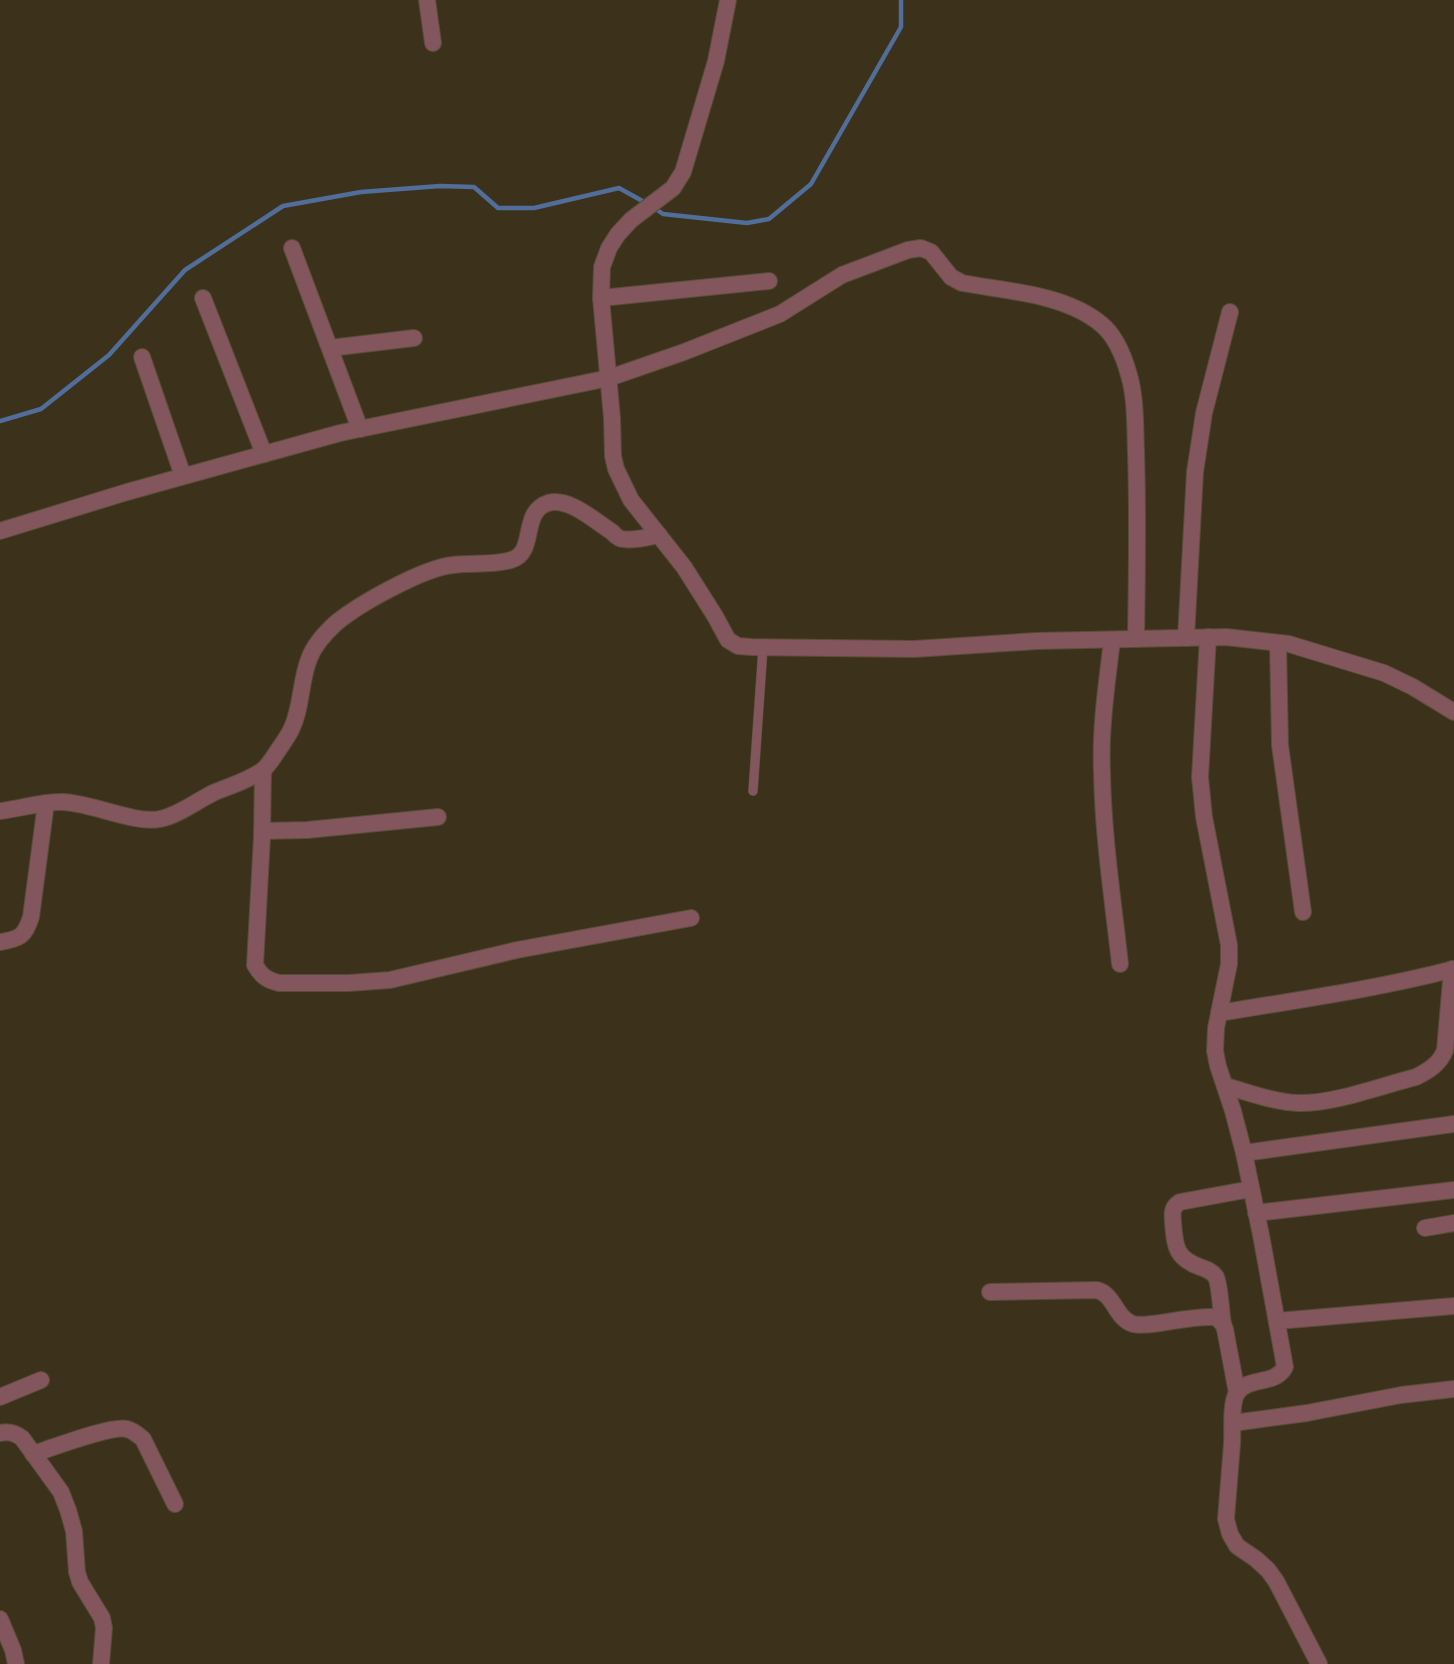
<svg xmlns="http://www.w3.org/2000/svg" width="1454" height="1664" viewBox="0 0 1454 1664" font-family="Poppins,sans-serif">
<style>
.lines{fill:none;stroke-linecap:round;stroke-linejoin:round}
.stream{stroke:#516d9a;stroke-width:4.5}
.service-casing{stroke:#584d38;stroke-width:10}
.minor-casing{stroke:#584d38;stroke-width:18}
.service{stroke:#83555c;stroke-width:9}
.minor{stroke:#83555c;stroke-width:16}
</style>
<rect width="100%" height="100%" fill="#3c311a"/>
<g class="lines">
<g class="stream">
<polyline points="653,207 663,214 747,223 769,219 811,184 901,27 901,0"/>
<polyline points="0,421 41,409 109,355 185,270 283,206 361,192 440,186 474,187 498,208 534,208 619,188 646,203"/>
</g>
<g class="service-casing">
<polyline id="service" points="753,791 763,648"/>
</g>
<g class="minor-casing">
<g id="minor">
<polyline points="427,0 433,43"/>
<polyline points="728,0 716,61 683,172 673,188 631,220 618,234 609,248 602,267 601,298 612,418 613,456 616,469 631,500 684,567 715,616 728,640 738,646 751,647 914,649 1037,641 1226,637 1289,644 1384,673 1413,687 1454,712"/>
<polyline points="292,248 360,429"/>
<polyline points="203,298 264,454"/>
<polyline points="601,298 769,281"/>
<polyline points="330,348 414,338"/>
<polyline points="142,357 183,476"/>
<path d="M0,531L127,492L340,433L609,378L684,352L780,314L842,275L908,250L921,248L931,252L951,277L962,283C1006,291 1065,294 1101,324C1116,336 1124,357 1129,375C1136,399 1135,427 1136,452C1138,514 1137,577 1136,639"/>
<path d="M1208,637L1200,777L1204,817L1229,945V964L1216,1028L1215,1051L1218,1066L1233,1111L1244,1153L1261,1235L1285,1367C1275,1386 1248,1376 1237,1393C1230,1404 1233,1430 1232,1444C1230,1469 1228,1494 1226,1519L1230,1534L1237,1546L1256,1559L1268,1570L1276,1581L1319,1664"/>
<polyline points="1186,638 1195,472 1204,413 1230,312"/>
<path d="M1112,640C1107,683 1100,728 1102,772C1103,836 1113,900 1120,964"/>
<polyline points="1278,643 1280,745 1303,912"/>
<path d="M263,770L262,837L255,965C261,976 267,980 279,983H349L390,980L517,950L691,918"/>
<path d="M0,811C20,809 43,801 63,802C92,803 134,824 160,819C177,816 197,801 213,793C229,786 248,781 263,770C270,764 274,756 279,749C283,743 288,736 291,730C302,708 300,682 309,659C314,645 325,633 336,623C359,604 423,568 453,565C472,562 492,566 511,560C537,553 520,512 548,503C569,497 595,521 612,532C615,535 618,539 623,539C634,541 648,537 659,535"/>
<polyline points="262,831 307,830 438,817"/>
<path d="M0,942C20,939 25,936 31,917L46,803"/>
<path d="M1219,1013C1298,1000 1377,989 1454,969"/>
<path d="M1225,1086C1248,1092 1273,1102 1298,1103C1334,1104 1380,1086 1416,1077C1428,1071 1440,1064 1445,1050L1452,969"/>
<polyline points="1244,1153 1454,1124"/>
<polyline points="1256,1213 1454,1190"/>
<polyline points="1425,1228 1454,1223"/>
<path d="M990,1292L1097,1290C1115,1295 1115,1318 1133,1324C1141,1326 1152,1324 1160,1323C1179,1320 1197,1316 1216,1317L1223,1324L1225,1329L1237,1393"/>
<polyline points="1277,1321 1454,1306"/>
<path d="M1223,1324C1221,1313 1220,1285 1216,1277C1212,1271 1206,1269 1200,1267C1175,1258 1175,1246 1173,1222C1172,1213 1172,1207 1180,1202L1251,1189"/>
<polyline points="0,1397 41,1380"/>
<polyline points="1233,1423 1307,1413 1401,1395 1454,1389"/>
<path d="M0,1433C9,1431 15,1433 22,1438L61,1492L68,1510L74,1531L77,1572L80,1582L102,1618L104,1628L101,1664"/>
<path d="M33,1454C52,1448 111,1425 127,1429C134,1431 138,1435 143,1439L175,1504"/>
<polyline points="0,1619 13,1650 16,1664"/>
</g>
</g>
<use href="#service" class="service"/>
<use href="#minor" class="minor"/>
</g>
</svg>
